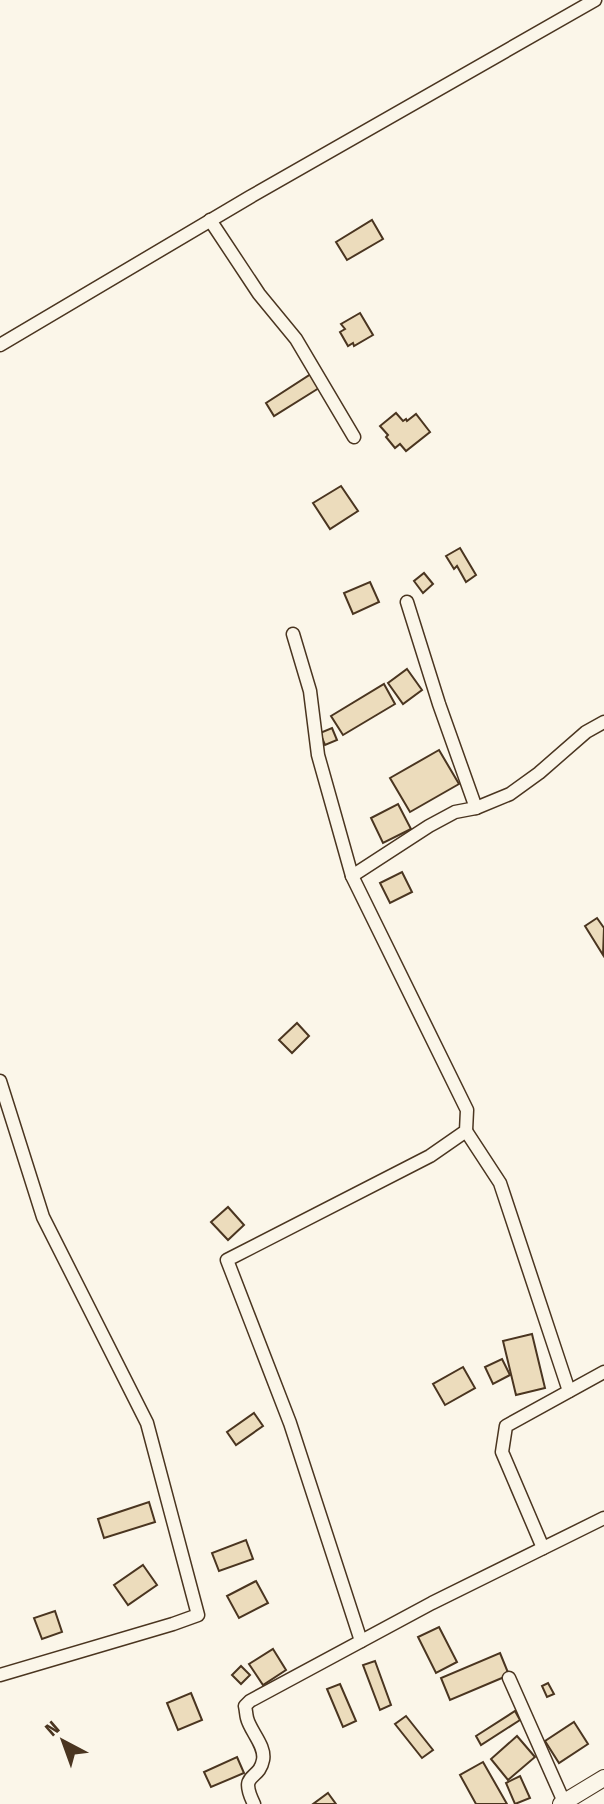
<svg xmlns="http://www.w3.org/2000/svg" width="604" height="1804" viewBox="0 0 604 1804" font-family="'Fira Sans Condensed',sans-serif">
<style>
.building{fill:#ecdcbc;stroke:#4a3520;stroke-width:2}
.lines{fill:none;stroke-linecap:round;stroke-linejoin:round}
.minor-casing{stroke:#4a3520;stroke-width:15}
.tertiary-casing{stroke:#4a3520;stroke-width:18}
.minor{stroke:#fbf6e9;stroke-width:12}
.tertiary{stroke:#fbf6e9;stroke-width:16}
</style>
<rect width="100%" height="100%" fill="#fbf6e9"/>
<g class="building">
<polygon points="372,220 383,239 347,260 336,242"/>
<polygon points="360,313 373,335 354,346 353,343 348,346 340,332 345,329 341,324"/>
<polygon points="311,374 319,388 274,416 266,403"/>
<polygon points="396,413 403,421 406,419 407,421 416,414 430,432 406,451 400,444 395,448 386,437 388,435 380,426"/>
<polygon points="341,486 358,511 330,529 313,503"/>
<polygon points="460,548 476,575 466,582 457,566 454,569 446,556"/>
<polygon points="424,573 433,584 423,593 414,581"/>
<polygon points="370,582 379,602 353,614 344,593"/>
<polygon points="407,669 422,690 403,704 388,683"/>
<polygon points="384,684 395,704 343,735 331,716"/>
<polygon points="332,728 337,740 325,745 320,733"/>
<polygon points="439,750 459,784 410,812 390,778"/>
<polygon points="398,804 411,829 383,843 371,818"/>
<polygon points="402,872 412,892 390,903 380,883"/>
<polygon points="597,918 604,928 603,955 585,926"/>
<polygon points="297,1023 309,1036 292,1053 279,1040"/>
<polygon points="228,1207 244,1225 228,1240 211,1222"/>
<polygon points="532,1334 545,1388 516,1395 503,1341"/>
<polygon points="502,1359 510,1375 493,1384 485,1367"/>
<polygon points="463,1367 475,1388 445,1405 433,1384"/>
<polygon points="254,1413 263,1426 236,1445 227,1432"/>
<polygon points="149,1502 155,1522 104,1538 98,1519"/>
<polygon points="246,1540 253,1559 219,1571 212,1553"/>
<polygon points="143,1565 157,1585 128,1605 114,1585"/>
<polygon points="256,1581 268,1603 239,1618 227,1596"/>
<polygon points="55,1611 62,1632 42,1639 34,1618"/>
<polygon points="439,1627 457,1662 436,1673 418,1637"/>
<polygon points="273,1649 286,1670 263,1685 249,1664"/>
<polygon points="500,1653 509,1675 450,1700 441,1678"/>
<polygon points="375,1661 391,1705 380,1710 363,1665"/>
<polygon points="241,1666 250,1675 241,1684 232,1675"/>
<polygon points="548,1683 554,1694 547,1697 542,1686"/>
<polygon points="340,1684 356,1721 343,1727 327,1689"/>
<polygon points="191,1693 202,1720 178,1730 167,1703"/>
<polygon points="515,1711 520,1720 481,1745 476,1736"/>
<polygon points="406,1716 433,1750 422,1758 395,1724"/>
<polygon points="574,1722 588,1744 559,1763 545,1741"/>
<polygon points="517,1736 535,1757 508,1780 491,1759"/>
<polygon points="237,1757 244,1773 211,1787 204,1772"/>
<polygon points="483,1762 507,1804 476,1804 460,1775"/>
<polygon points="520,1776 530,1798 515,1804 506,1783"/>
<polygon points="328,1793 336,1804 313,1804"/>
</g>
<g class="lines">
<g class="minor-casing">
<g id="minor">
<polyline points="210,220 259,294 296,339 354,437"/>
<polyline points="0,345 250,197 595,0"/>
<polyline points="407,602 439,704 476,808"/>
<polyline points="293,634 310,691 318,755 352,876 467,1110 466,1131 430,1156 227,1260 290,1423 361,1641"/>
<polyline points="352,876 429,826 455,812 476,808 510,794 539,773 586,732 604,722"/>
<polyline points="0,1081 43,1217 147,1423 198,1615 173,1624 0,1675"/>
<polyline points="466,1131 500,1183 569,1391"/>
<polyline points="543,1548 502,1452 506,1426 604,1372"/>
<polyline points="509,1678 564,1802"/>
<path d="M254,1804C238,1771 259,1782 263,1760C266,1746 250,1731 247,1718C246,1714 246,1710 245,1706L250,1701L432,1603L604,1518"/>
</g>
</g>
<g class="tertiary-casing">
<polyline id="tertiary" points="561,1804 604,1778"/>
</g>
<use href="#minor" class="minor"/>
<use href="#tertiary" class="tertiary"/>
</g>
<g transform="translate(63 1741) rotate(319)" stroke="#fbf6e9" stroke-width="5" paint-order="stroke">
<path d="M0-5L12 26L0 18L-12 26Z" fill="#4a3520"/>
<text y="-10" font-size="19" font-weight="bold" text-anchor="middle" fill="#4a3520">N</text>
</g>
</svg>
